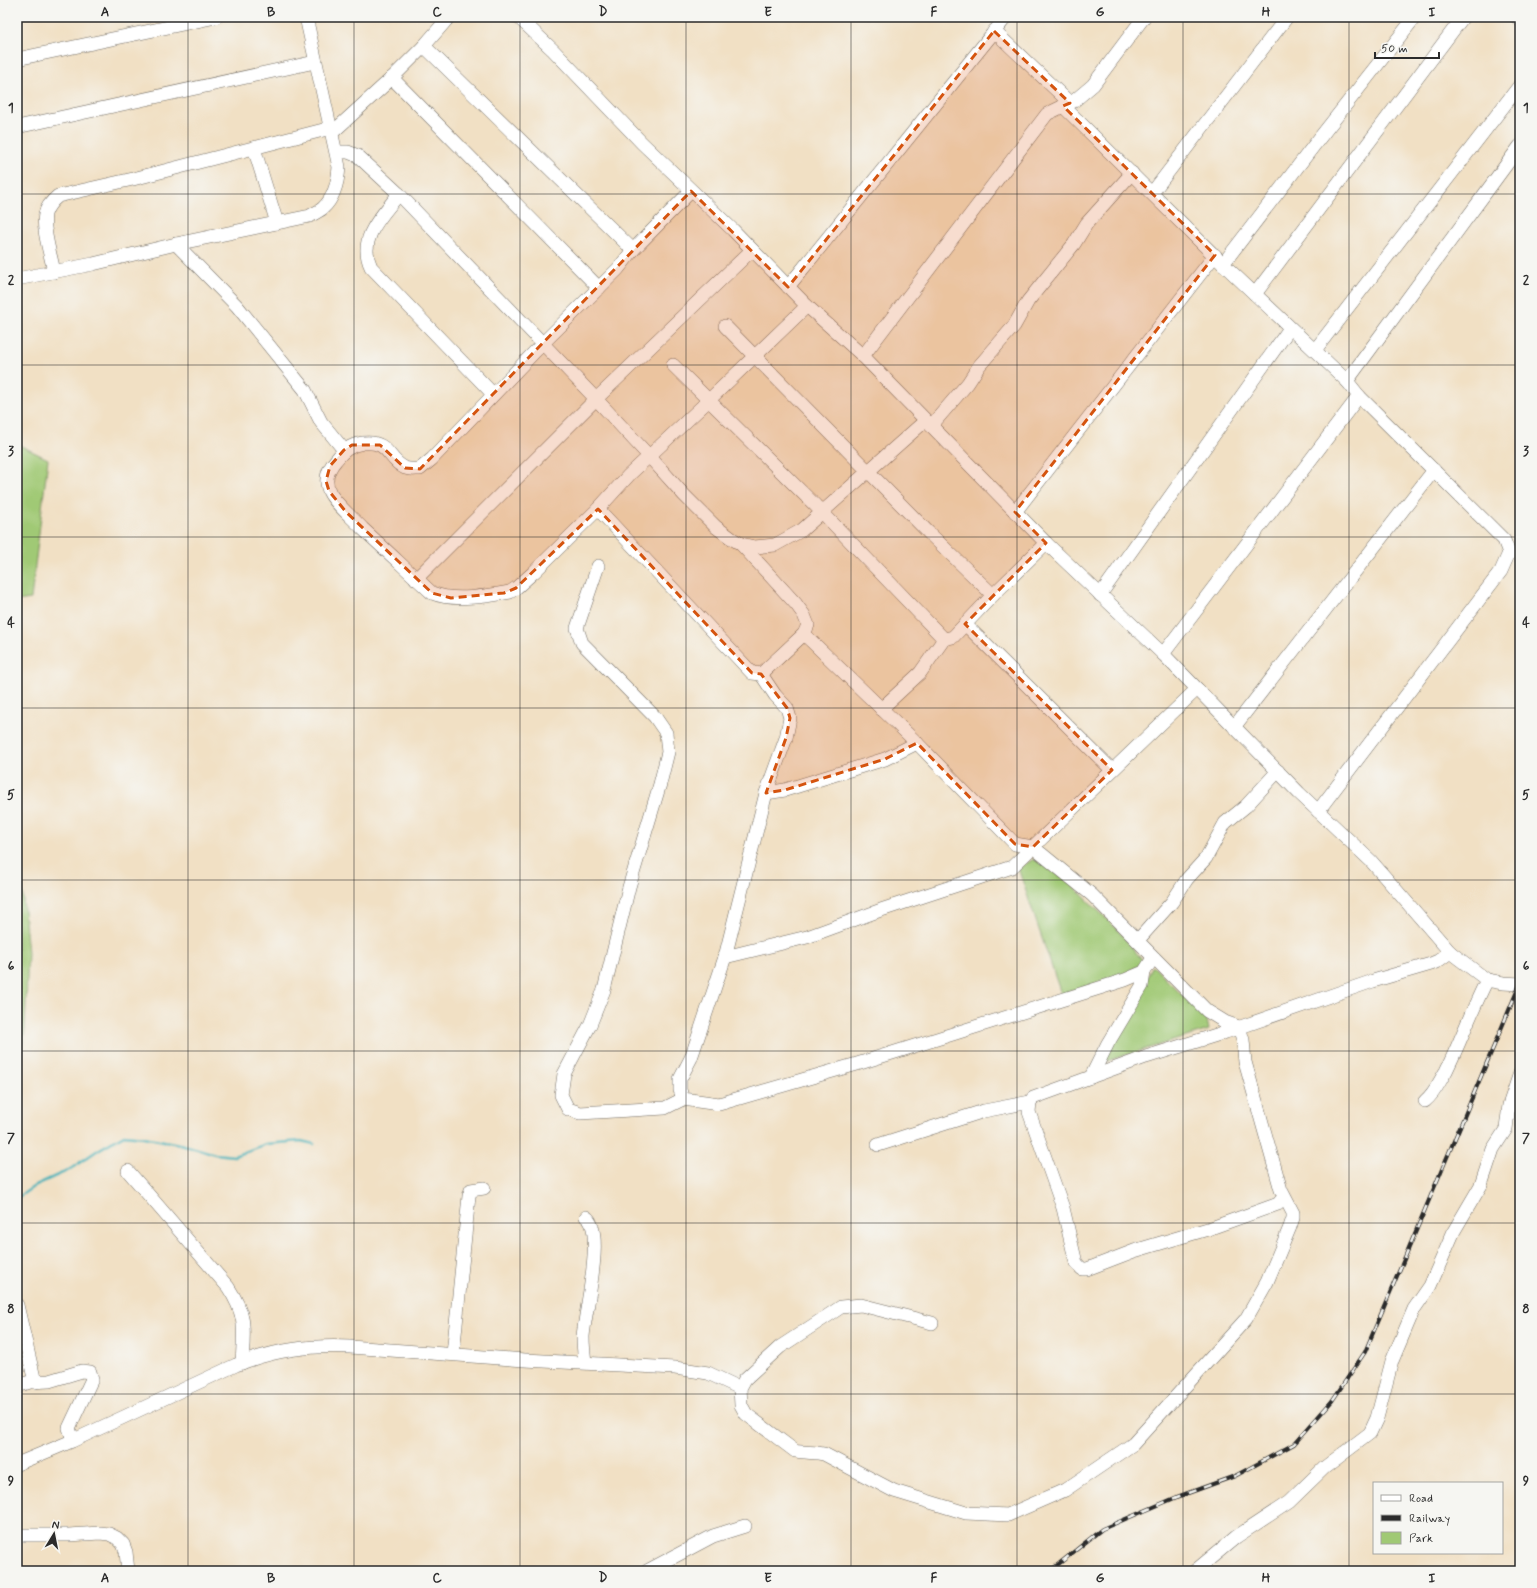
<svg xmlns="http://www.w3.org/2000/svg" width="1537" height="1588" viewBox="0 0 1537 1588" font-family="Mynerve,sans-serif">
<style>
.green{fill:#a0c974;stroke:#667a50}
.lines{fill:none;stroke-linecap:round;stroke-linejoin:round}
.stream{stroke:#40b1b9;stroke-width:2.5}
.minor-casing{stroke:#706a61;stroke-width:14}
.minor{stroke:#fff;stroke-width:13}
.rail-casing{stroke:#2b2b2b;stroke-width:4}
.rail{stroke:#f6f6f2;stroke-width:2.5;stroke-dasharray:8;stroke-linecap:butt}
.marked{fill:#d5540f;fill-opacity:0.2;stroke:#d5540f;stroke-width:3;stroke-dasharray:8 5;stroke-linejoin:round}
.grid{fill:none;stroke:#2b2b2b;stroke-width:1;stroke-opacity:0.55}
.neatline{fill:none;stroke:#2b2b2b;stroke-width:1.5}
.grid-label{font-size:13px;text-anchor:middle;font-weight:bold;fill:#2b2b2b}
</style>
<rect width="100%" height="100%" fill="#f6f6f2"/>
<filter id="ink" filterUnits="userSpaceOnUse"><feTurbulence type="fractalNoise" baseFrequency=".025" numOctaves="2"/><feDisplacementMap in="SourceGraphic" scale="8" xChannelSelector="R" yChannelSelector="G"/><feConvolveMatrix kernelMatrix="1 2 1 2 8 2 1 2 1" color-interpolation-filters="sRGB"/></filter>
<filter id="wash" filterUnits="userSpaceOnUse"><feTurbulence type="fractalNoise" baseFrequency=".012" numOctaves="4" result="noise"/><feDisplacementMap in="SourceGraphic" scale="16" xChannelSelector="R" yChannelSelector="G"/><feGaussianBlur stdDeviation="0.9" result="paint"/><feColorMatrix in="noise" values="0 0 0 0 0 0 0 0 0 0 0 0 0 0 0 0 0 1.4 0 .05"/><feComposite in="paint" operator="in"/></filter>
<g filter="url(#wash)">
<rect width="100%" height="100%" fill="#f1e0c4"/>
<g class="green">
<polygon points="17,444 48,459 31,599 17,601"/>
<polygon points="1034,859 1069,882 1116,928 1144,962 1125,974 1061,994 1018,868"/>
<polygon points="17,863 20,866 28,953 25,1030 17,1078"/>
<polygon points="1153,966 1207,1020 1209,1030 1103,1062"/>
</g>
<g class="lines">
<polyline class="stream" points="17,1198 36,1185 69,1170 98,1150 124,1135 144,1137 184,1145 215,1154 234,1156 266,1144 301,1141 314,1144"/>
</g>
</g>
<g filter="url(#ink)">
<g class="lines">
<g class="minor-casing">
<g id="minor">
<polyline points="518,17 553,50 642,143 733,230 807,306 863,356 1046,543 1163,654 1299,793 1371,861 1450,952 1487,980 1503,983 1520,984"/>
<polyline points="1517,17 1520,20"/>
<polyline points="994,31 1070,103"/>
<polyline points="424,46 633,250"/>
<polyline points="17,59 216,17"/>
<polyline points="392,78 599,288"/>
<polyline points="1063,106 1223,264 1347,381 1359,396 1504,540 1509,553 1501,571 1318,811"/>
<polyline points="17,127 315,62"/>
<polyline points="333,132 392,78 424,46 449,17"/>
<polyline points="254,148 277,223"/>
<polyline points="337,152 348,152 358,156 399,194 596,399 649,456 684,495 716,527 731,538 741,544 755,547 775,545 802,530 925,421"/>
<path d="M691,191L633,250L618,269L543,343L432,459L420,469C415,469 410,470 405,468C387,460 390,440 363,443C350,445 343,451 336,460C328,469 324,479 329,491C334,503 354,519 363,529C386,550 409,572 432,593C454,602 488,596 510,592L516,588L534,572L598,509L629,475L709,400L807,306"/>
<polyline points="1152,193 1287,17"/>
<path d="M399,194C382,216 357,238 371,267L493,394"/>
<polyline points="176,244 237,306 305,390 321,422 344,450"/>
<polyline points="1223,264 1322,135 1415,17"/>
<path d="M54,272C51,255 42,230 45,214C47,206 52,201 58,196L133,179L331,128"/>
<path d="M17,279L93,264L176,244L310,216C314,213 320,211 323,208C334,198 338,181 339,167L306,17"/>
<polyline points="788,287 1006,17"/>
<polyline points="1255,294 1463,17"/>
<polyline points="725,326 928,532 993,595"/>
<polyline points="1315,350 1520,85"/>
<polyline points="863,356 1047,114 1074,101 1093,85 1144,17"/>
<polyline points="673,365 821,511 944,639 953,637 993,595 1046,543"/>
<polyline points="1347,381 1520,146"/>
<polyline points="931,426 968,383 979,366 1014,326 1028,301 1074,244 1087,223 1132,173"/>
<polyline points="598,509 752,673 761,674 804,634 808,625 804,615 796,604 741,544"/>
<polyline points="1015,512 1215,255"/>
<polyline points="598,566 577,628 582,643 655,717 666,733 668,752 660,784 629,887 604,990 590,1025 564,1074 561,1095 568,1109 580,1113 665,1108 683,1099"/>
<polyline points="416,579 596,399 752,250"/>
<polyline points="1100,595 1290,328"/>
<polyline points="965,624 1112,770"/>
<path d="M804,634L917,743L1015,844L1033,847L1092,895L1207,1011L1225,1022L1239,1027L1243,1040L1245,1062L1281,1190L1293,1213V1218L1290,1227L1267,1282L1246,1319L1133,1444L1065,1490L1008,1515L966,1513L894,1491L824,1454C815,1452 805,1453 795,1451L746,1414L741,1405L740,1388L745,1379L780,1347L841,1307L861,1305L932,1323"/>
<polyline points="1163,654 1359,396"/>
<polyline points="761,674 775,695 787,708 790,718 786,738 766,793 725,957 691,1058 680,1079 680,1090 683,1099 719,1104 857,1064 1125,980 1144,972 1153,958"/>
<polyline points="881,709 920,673 944,639"/>
<polyline points="1234,727 1434,470"/>
<polyline points="766,793 785,790 885,759 917,743"/>
<polyline points="1138,940 1172,902 1187,879 1206,858 1225,823 1246,806 1278,771"/>
<polyline points="725,957 807,937 881,910 1012,867 1197,689"/>
<polyline points="1091,1077 1108,1043 1142,986 1144,972"/>
<path d="M1425,1101C1435,1093 1439,1082 1446,1071C1461,1041 1472,1009 1487,980"/>
<polyline points="878,1145 984,1111 1030,1102"/>
<path d="M128,1171L228,1287C247,1316 244,1329 242,1363"/>
<polyline points="1284,1197 1278,1204 1211,1228 1134,1251 1087,1269 1082,1269 1076,1263 1063,1208 1029,1112 1030,1102 1033,1098 1146,1057 1226,1032 1373,981 1431,964 1438,961 1450,952"/>
<polyline points="17,1305 35,1382"/>
<polyline points="453,1354 469,1196 471,1190 484,1188"/>
<path d="M585,1362C584,1354 583,1346 583,1337C584,1316 606,1229 586,1217"/>
<polyline points="17,1386 30,1382 49,1381 82,1371 90,1372 92,1379 69,1428 73,1440"/>
<path d="M17,1464L72,1441L236,1365C274,1350 309,1345 350,1347L525,1360L675,1368L708,1373L740,1388"/>
<polyline points="17,1535 69,1535 100,1533 109,1534 117,1538 123,1544 126,1552 128,1571"/>
<polyline points="647,1571 713,1536 745,1526"/>
<polyline points="1195,1571 1236,1537 1289,1502 1324,1468 1370,1433 1377,1418 1392,1361 1414,1309 1430,1286 1454,1231 1481,1185 1493,1149 1506,1129 1509,1105 1520,1073"/>
</g>
</g>
<use href="#minor" class="minor"/>
<g class="rail-casing">
<polyline id="rail" points="1050,1571 1102,1529 1177,1497 1235,1476 1294,1444 1332,1401 1365,1352 1520,984"/>
</g>
<use href="#rail" class="rail"/>
</g>
</g>
<path class="marked" d="M994,31L1070,103L1063,106L1215,255L1015,512L1046,543L965,624L1112,770L1033,847L1015,844L917,743L885,759L785,790L766,793L786,738L790,718L787,708L761,674L752,673L598,509L516,588L504,593L451,598L432,593L346,512L329,491L326,481L330,466L344,450L352,445H380L405,468L420,469L691,191L788,287Z"/>
<path class="grid" d="M188,17V1571M354,17V1571M520,17V1571M686,17V1571M851,17V1571M1017,17V1571M1183,17V1571M1349,17V1571M17,194H1520M17,365H1520M17,537H1520M17,708H1520M17,880H1520M17,1051H1520M17,1223H1520M17,1394H1520"/>
<rect width="1537" height="1588" fill="none" stroke="#f6f6f2" stroke-width="44"/>
<rect x="1373" y="1482" width="130" height="72" fill="#f6f6f2" stroke="#a5a5a2"/>
<rect x="1381" y="1495" width="20" height="6" fill="#ffffff" stroke="#a5a5a2"/>
<text x="1409" y="1502" font-size="12" fill="#2b2b2b">Road</text>
<rect x="1381" y="1515" width="20" height="6" fill="#2b2b2b" stroke="#a5a5a2"/>
<text x="1409" y="1522" font-size="12" fill="#2b2b2b">Railway</text>
<rect x="1381" y="1532" width="20" height="12" fill="#a0c974" stroke="#a5a5a2"/>
<text x="1409" y="1542" font-size="12" fill="#2b2b2b">Park</text>
<g transform="translate(54 1534) rotate(10)" stroke="#f6f6f2" stroke-width="3" paint-order="stroke">
<path d="M0-3L7 15L0 10L-7 15Z" fill="#2b2b2b"/>
<text y="-6" font-size="11" font-weight="bold" text-anchor="middle" fill="#2b2b2b">N</text>
</g>
<path d="M1375 52v6h64v-6" fill="none" stroke="#2b2b2b" stroke-width="2"/>
<text x="1381" y="52" font-size="12" fill="#2b2b2b" stroke="#f6f6f2" stroke-width="3" paint-order="stroke">50 m</text>
<rect x="22" y="22" width="1493" height="1544" class="neatline"/>
<g class="grid-label">
<text x="105" y="16">A</text>
<text x="271" y="16">B</text>
<text x="437" y="16">C</text>
<text x="603" y="16">D</text>
<text x="768" y="16">E</text>
<text x="934" y="16">F</text>
<text x="1100" y="16">G</text>
<text x="1266" y="16">H</text>
<text x="1432" y="16">I</text>
<text x="11" y="112">1</text>
<text x="1526" y="112">1</text>
<text x="11" y="284">2</text>
<text x="1526" y="284">2</text>
<text x="11" y="455">3</text>
<text x="1526" y="455">3</text>
<text x="11" y="627">4</text>
<text x="1526" y="627">4</text>
<text x="11" y="799">5</text>
<text x="1526" y="799">5</text>
<text x="11" y="970">6</text>
<text x="1526" y="970">6</text>
<text x="11" y="1142">7</text>
<text x="1526" y="1142">7</text>
<text x="11" y="1313">8</text>
<text x="1526" y="1313">8</text>
<text x="11" y="1485">9</text>
<text x="1526" y="1485">9</text>
<text x="105" y="1582">A</text>
<text x="271" y="1582">B</text>
<text x="437" y="1582">C</text>
<text x="603" y="1582">D</text>
<text x="768" y="1582">E</text>
<text x="934" y="1582">F</text>
<text x="1100" y="1582">G</text>
<text x="1266" y="1582">H</text>
<text x="1432" y="1582">I</text>
</g>
</svg>
